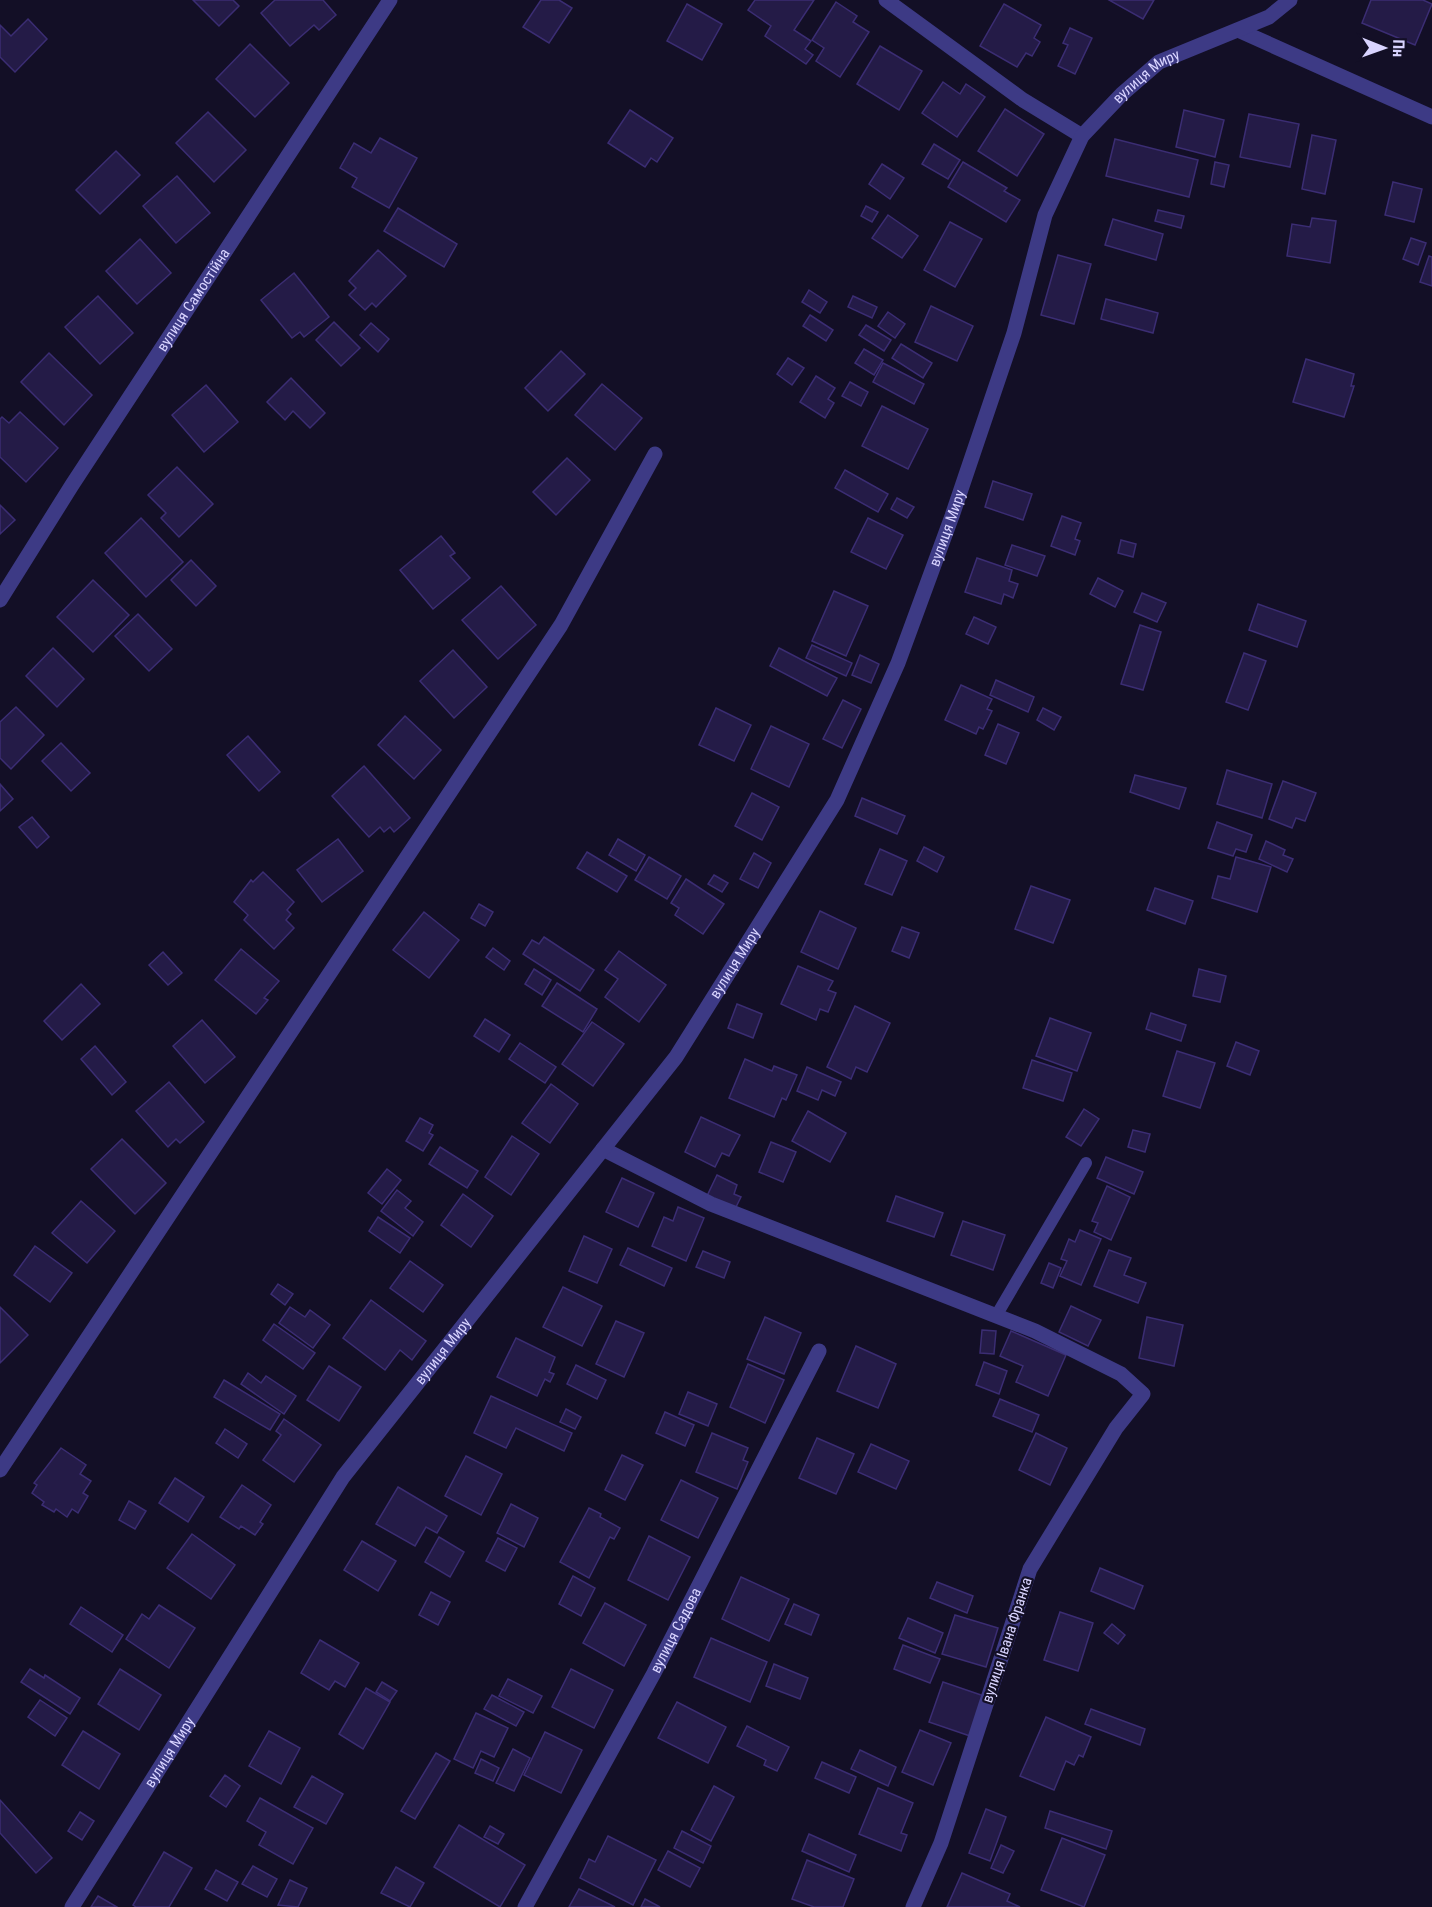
<svg xmlns="http://www.w3.org/2000/svg" width="1432" height="1907" viewBox="0 0 1432 1907" font-family="'Roboto Condensed',sans-serif">
<style>
.building{fill:#241b47;stroke:#3b2d73;stroke-width:1.5}
.lines{fill:none;stroke-linecap:round;stroke-linejoin:round}
.service{stroke:#3d3a85;stroke-width:12}
.minor{stroke:#3d3a85;stroke-width:15}
.labels{text-anchor:middle;dominant-baseline:central;stroke-width:4.5;stroke-linejoin:round;paint-order:stroke}
.street-label{font-size:15px;fill:#d9d4ff;stroke:#130f26}
</style>
<rect width="100%" height="100%" fill="#130f26"/>
<g class="building">
<polygon points="193,0 233,0 239,6 219,26"/>
<polygon points="275,0 323,0 336,15 319,30 314,25 290,46 261,13"/>
<polygon points="541,0 559,0 572,8 549,43 523,27"/>
<polygon points="755,0 814,0 794,30 811,41 805,49 813,55 806,64 765,36 771,26 748,10"/>
<polygon points="1109,0 1154,0 1143,19"/>
<polygon points="1371,0 1423,0 1432,4 1415,45 1362,23"/>
<polygon points="836,2 857,16 853,22 869,32 840,77 816,61 824,48 812,40"/>
<polygon points="687,4 722,24 702,60 667,41"/>
<polygon points="1004,4 1041,25 1034,38 1040,42 1032,56 1026,53 1017,67 980,46"/>
<polygon points="28,19 47,39 15,72 0,57 0,25 11,36"/>
<polygon points="1070,28 1092,38 1075,74 1058,66 1068,45 1063,43"/>
<polygon points="250,44 289,83 255,117 216,79"/>
<polygon points="880,46 922,71 899,110 857,84"/>
<polygon points="943,82 960,94 966,84 985,97 957,137 922,113"/>
<polygon points="1005,109 1044,134 1017,176 978,151"/>
<polygon points="630,110 673,138 657,162 651,158 645,167 608,143"/>
<polygon points="1184,110 1224,120 1215,157 1176,147"/>
<polygon points="208,112 246,150 214,182 176,143"/>
<polygon points="1249,114 1299,124 1290,167 1240,157"/>
<polygon points="1312,135 1336,140 1325,194 1302,189"/>
<polygon points="380,138 417,158 389,208 352,187 357,178 340,168 354,143 371,153"/>
<polygon points="1115,139 1198,160 1189,197 1106,176"/>
<polygon points="934,144 960,160 948,179 922,164"/>
<polygon points="116,151 140,175 100,214 76,190"/>
<polygon points="963,162 1007,188 1004,191 1020,200 1006,222 948,187"/>
<polygon points="1215,162 1229,165 1224,187 1211,184"/>
<polygon points="882,164 904,178 890,199 869,184"/>
<polygon points="177,176 210,213 176,243 143,206"/>
<polygon points="1393,182 1422,189 1414,222 1385,215"/>
<polygon points="866,206 878,212 872,222 861,216"/>
<polygon points="398,208 457,244 444,267 384,231"/>
<polygon points="1158,210 1184,216 1181,228 1155,221"/>
<polygon points="888,215 918,236 902,258 872,238"/>
<polygon points="1312,218 1336,221 1330,263 1287,256 1292,224 1310,227"/>
<polygon points="1113,219 1163,234 1156,260 1105,245"/>
<polygon points="950,222 982,239 955,287 924,270"/>
<polygon points="1411,238 1426,243 1418,265 1403,259"/>
<polygon points="140,239 171,273 137,304 106,271"/>
<polygon points="378,250 406,276 376,307 372,303 365,310 349,295 356,288 349,281"/>
<polygon points="1058,255 1091,264 1074,324 1041,315"/>
<polygon points="1429,256 1432,257 1432,286 1420,282"/>
<polygon points="294,273 329,317 304,337 300,332 292,338 261,300"/>
<polygon points="809,290 827,302 820,313 802,302"/>
<polygon points="98,296 133,333 100,364 65,327"/>
<polygon points="853,296 877,307 872,318 848,307"/>
<polygon points="1106,299 1158,313 1153,333 1101,319"/>
<polygon points="931,306 973,326 957,361 915,342"/>
<polygon points="888,312 905,324 895,338 878,326"/>
<polygon points="810,315 833,330 826,341 803,326"/>
<polygon points="334,322 360,348 341,366 316,340"/>
<polygon points="371,323 389,339 378,352 360,335"/>
<polygon points="866,325 891,340 884,351 859,335"/>
<polygon points="901,344 932,363 923,378 892,358"/>
<polygon points="864,349 883,360 874,375 855,363"/>
<polygon points="561,351 585,374 548,411 525,388"/>
<polygon points="49,353 92,395 64,425 21,382"/>
<polygon points="788,358 804,368 792,385 777,374"/>
<polygon points="1306,359 1354,374 1351,386 1354,386 1344,417 1293,402"/>
<polygon points="883,363 924,384 914,404 873,382"/>
<polygon points="816,376 835,388 828,399 834,403 825,418 800,402"/>
<polygon points="291,378 325,413 310,428 293,411 285,420 267,402"/>
<polygon points="850,382 868,392 861,406 842,396"/>
<polygon points="602,384 642,418 615,450 575,415"/>
<polygon points="206,385 238,422 204,452 172,415"/>
<polygon points="882,406 928,429 908,469 862,446"/>
<polygon points="20,412 58,448 26,482 0,457 0,419 2,417 9,423"/>
<polygon points="567,458 590,480 556,515 533,492"/>
<polygon points="177,467 213,504 179,537 161,518 166,513 148,495"/>
<polygon points="845,470 888,494 878,512 835,488"/>
<polygon points="993,481 1032,494 1023,520 985,507"/>
<polygon points="897,498 914,507 907,518 891,509"/>
<polygon points="0,505 15,520 0,534"/>
<polygon points="1062,516 1081,523 1075,539 1080,541 1075,555 1051,546"/>
<polygon points="141,518 183,562 146,597 105,553"/>
<polygon points="868,518 903,535 886,569 851,552"/>
<polygon points="441,536 455,553 450,556 470,578 433,609 400,570"/>
<polygon points="1121,540 1136,544 1133,557 1118,553"/>
<polygon points="1012,545 1045,556 1037,576 1005,565"/>
<polygon points="977,558 1012,570 1009,581 1018,584 1013,598 1004,594 1001,604 965,592"/>
<polygon points="191,560 216,586 196,606 171,580"/>
<polygon points="1098,578 1123,591 1115,607 1090,594"/>
<polygon points="93,580 129,615 93,652 57,617"/>
<polygon points="501,586 536,625 498,659 462,620"/>
<polygon points="834,591 868,606 846,656 812,641"/>
<polygon points="1142,593 1166,603 1157,622 1134,612"/>
<polygon points="1258,604 1306,621 1297,647 1249,630"/>
<polygon points="138,614 172,649 149,671 115,636"/>
<polygon points="974,617 996,627 988,644 966,634"/>
<polygon points="1140,625 1161,632 1143,690 1121,684"/>
<polygon points="812,645 852,663 846,676 806,658"/>
<polygon points="53,648 84,679 57,707 26,676"/>
<polygon points="779,648 837,678 827,696 770,666"/>
<polygon points="453,650 487,687 454,718 420,681"/>
<polygon points="1244,653 1266,661 1248,710 1226,702"/>
<polygon points="860,655 879,664 871,683 852,675"/>
<polygon points="996,680 1034,697 1028,712 990,695"/>
<polygon points="961,685 992,699 987,709 992,711 983,729 979,727 976,734 945,720"/>
<polygon points="843,700 861,709 842,748 823,739"/>
<polygon points="16,707 44,735 11,769 0,758 0,722"/>
<polygon points="716,708 751,725 734,761 699,745"/>
<polygon points="1043,708 1061,717 1054,730 1037,720"/>
<polygon points="405,716 441,750 414,779 378,745"/>
<polygon points="998,724 1019,733 1006,764 985,755"/>
<polygon points="771,726 809,744 789,787 751,769"/>
<polygon points="248,736 280,772 259,791 227,755"/>
<polygon points="61,743 90,773 71,791 42,761"/>
<polygon points="364,766 410,818 394,832 390,827 384,832 380,827 369,837 332,796"/>
<polygon points="1227,770 1272,784 1262,818 1217,804"/>
<polygon points="1135,775 1186,788 1179,809 1130,792"/>
<polygon points="1283,781 1316,793 1305,821 1296,818 1292,828 1269,819"/>
<polygon points="0,784 13,799 0,811"/>
<polygon points="752,793 779,807 762,840 735,826"/>
<polygon points="862,798 905,816 897,834 855,816"/>
<polygon points="32,817 49,837 37,848 19,827"/>
<polygon points="1217,822 1252,835 1246,852 1236,849 1233,856 1208,848"/>
<polygon points="338,839 363,871 322,902 297,870"/>
<polygon points="618,839 645,855 636,871 609,855"/>
<polygon points="1266,841 1285,850 1283,855 1293,859 1287,872 1259,859"/>
<polygon points="924,847 944,857 937,872 917,861"/>
<polygon points="880,849 907,861 892,895 865,884"/>
<polygon points="587,852 627,876 617,892 577,868"/>
<polygon points="754,853 771,863 758,888 740,879"/>
<polygon points="649,857 681,876 667,899 635,880"/>
<polygon points="1236,857 1271,867 1257,912 1212,898 1218,876 1230,879"/>
<polygon points="263,872 294,902 287,910 291,914 286,920 294,928 274,949 244,920 248,915 234,902 251,880 253,882"/>
<polygon points="714,875 728,883 722,892 708,884"/>
<polygon points="686,879 724,904 703,934 675,915 679,908 671,903"/>
<polygon points="1031,886 1070,900 1053,943 1015,929"/>
<polygon points="1155,888 1193,901 1185,924 1147,910"/>
<polygon points="479,904 493,912 485,926 471,918"/>
<polygon points="820,911 856,928 838,969 801,952"/>
<polygon points="424,912 459,940 429,978 393,950"/>
<polygon points="902,927 919,933 909,958 892,951"/>
<polygon points="544,937 594,970 580,991 523,954 532,940 539,944"/>
<polygon points="493,948 510,961 504,970 486,957"/>
<polygon points="241,949 279,981 264,998 268,1000 256,1014 215,980"/>
<polygon points="619,951 666,985 639,1022 605,997 618,979 605,970"/>
<polygon points="163,952 182,973 168,985 149,965"/>
<polygon points="798,966 833,981 828,990 836,993 828,1012 820,1009 816,1020 781,1004"/>
<polygon points="534,969 551,980 542,995 525,984"/>
<polygon points="1199,969 1226,976 1220,1002 1193,996"/>
<polygon points="557,983 597,1009 583,1032 542,1006"/>
<polygon points="81,984 100,1004 62,1040 44,1021"/>
<polygon points="737,1004 762,1014 753,1038 728,1028"/>
<polygon points="855,1006 890,1023 867,1072 856,1067 851,1079 827,1067"/>
<polygon points="1151,1013 1186,1025 1181,1041 1146,1029"/>
<polygon points="1050,1018 1091,1033 1077,1071 1036,1056"/>
<polygon points="485,1019 510,1035 499,1052 474,1036"/>
<polygon points="202,1020 235,1057 205,1083 173,1046"/>
<polygon points="592,1022 624,1044 593,1086 562,1064"/>
<polygon points="1236,1042 1259,1051 1250,1075 1227,1066"/>
<polygon points="520,1043 556,1067 545,1083 509,1059"/>
<polygon points="95,1046 126,1082 112,1095 81,1059"/>
<polygon points="1177,1051 1215,1063 1200,1108 1163,1096"/>
<polygon points="745,1059 772,1071 774,1066 797,1075 786,1100 782,1098 774,1117 729,1098"/>
<polygon points="1032,1060 1072,1073 1063,1101 1023,1088"/>
<polygon points="807,1067 841,1082 835,1096 822,1090 818,1100 797,1091"/>
<polygon points="169,1082 204,1122 180,1143 176,1139 168,1147 136,1111"/>
<polygon points="551,1084 578,1104 550,1143 522,1123"/>
<polygon points="1084,1109 1099,1119 1081,1146 1066,1137"/>
<polygon points="808,1111 846,1133 830,1162 792,1141"/>
<polygon points="701,1117 740,1135 729,1156 722,1153 715,1167 685,1152"/>
<polygon points="420,1118 433,1125 429,1133 433,1135 423,1151 406,1141"/>
<polygon points="1133,1130 1150,1134 1145,1152 1128,1147"/>
<polygon points="512,1136 539,1154 511,1195 485,1177"/>
<polygon points="122,1139 166,1183 135,1214 91,1169"/>
<polygon points="771,1142 796,1152 783,1182 759,1172"/>
<polygon points="440,1147 478,1171 467,1188 429,1164"/>
<polygon points="1106,1157 1143,1172 1134,1194 1097,1178"/>
<polygon points="387,1169 401,1180 382,1204 368,1193"/>
<polygon points="717,1175 737,1185 734,1194 741,1197 735,1209 707,1196"/>
<polygon points="622,1178 654,1193 638,1227 606,1212"/>
<polygon points="1107,1186 1130,1197 1111,1240 1094,1232 1098,1223 1092,1221"/>
<polygon points="397,1190 411,1201 405,1208 423,1222 413,1236 381,1211"/>
<polygon points="463,1194 493,1216 471,1247 441,1225"/>
<polygon points="896,1196 943,1213 934,1237 887,1221"/>
<polygon points="81,1201 115,1231 87,1263 52,1233"/>
<polygon points="678,1207 704,1218 686,1261 652,1246 664,1217 673,1221"/>
<polygon points="378,1217 410,1238 400,1253 369,1231"/>
<polygon points="963,1221 1005,1235 993,1270 951,1255"/>
<polygon points="1080,1230 1101,1239 1081,1285 1060,1276 1067,1261 1061,1259 1069,1239 1075,1242"/>
<polygon points="584,1236 612,1249 597,1283 569,1271"/>
<polygon points="35,1246 72,1273 50,1302 14,1275"/>
<polygon points="628,1248 672,1268 664,1286 620,1265"/>
<polygon points="1109,1250 1131,1258 1124,1275 1146,1283 1138,1303 1094,1286"/>
<polygon points="703,1251 730,1262 724,1278 696,1267"/>
<polygon points="410,1261 443,1285 423,1312 390,1288"/>
<polygon points="1049,1263 1061,1268 1053,1288 1041,1283"/>
<polygon points="278,1284 293,1294 285,1305 271,1294"/>
<polygon points="563,1287 602,1306 582,1346 543,1327"/>
<polygon points="371,1300 426,1341 412,1360 400,1350 385,1370 343,1338"/>
<polygon points="1071,1306 1101,1320 1088,1346 1059,1332"/>
<polygon points="0,1307 28,1335 0,1363"/>
<polygon points="290,1307 305,1317 310,1310 330,1325 313,1348 279,1323"/>
<polygon points="765,1317 801,1333 784,1374 747,1359"/>
<polygon points="1147,1317 1183,1325 1174,1366 1139,1358"/>
<polygon points="616,1321 644,1333 624,1377 596,1364"/>
<polygon points="274,1324 315,1353 303,1369 263,1340"/>
<polygon points="982,1330 996,1331 994,1354 980,1353"/>
<polygon points="1011,1331 1066,1355 1048,1396 1016,1382 1023,1366 1000,1356"/>
<polygon points="516,1338 555,1357 549,1372 554,1374 550,1382 545,1379 537,1396 497,1377"/>
<polygon points="856,1346 896,1364 878,1408 837,1391"/>
<polygon points="984,1362 1007,1371 999,1394 976,1385"/>
<polygon points="748,1364 784,1380 765,1423 730,1407"/>
<polygon points="576,1365 606,1380 597,1399 567,1384"/>
<polygon points="329,1366 361,1387 339,1421 307,1400"/>
<polygon points="248,1373 261,1383 266,1376 296,1396 284,1414 241,1384"/>
<polygon points="224,1380 280,1414 270,1430 214,1397"/>
<polygon points="688,1392 717,1404 708,1426 679,1414"/>
<polygon points="491,1396 572,1433 564,1451 516,1428 506,1448 474,1433"/>
<polygon points="1000,1399 1039,1415 1032,1432 993,1416"/>
<polygon points="566,1409 581,1417 575,1429 560,1422"/>
<polygon points="665,1412 694,1425 685,1446 656,1433"/>
<polygon points="284,1419 321,1445 294,1482 263,1460 281,1435 276,1431"/>
<polygon points="225,1429 247,1444 238,1458 216,1443"/>
<polygon points="712,1433 748,1448 743,1460 748,1462 737,1489 696,1472"/>
<polygon points="1036,1433 1067,1448 1050,1485 1019,1470"/>
<polygon points="817,1438 854,1454 836,1494 799,1478"/>
<polygon points="871,1444 909,1461 896,1489 858,1472"/>
<polygon points="61,1448 86,1465 80,1474 91,1481 83,1493 88,1496 78,1513 72,1509 67,1517 56,1509 54,1512 42,1505 44,1502 32,1493 37,1485 34,1483"/>
<polygon points="622,1455 643,1465 625,1500 605,1490"/>
<polygon points="466,1456 502,1474 481,1515 445,1496"/>
<polygon points="175,1478 204,1497 188,1522 159,1503"/>
<polygon points="681,1480 718,1498 698,1538 661,1520"/>
<polygon points="242,1485 271,1505 260,1522 263,1524 255,1535 241,1526 239,1529 220,1517"/>
<polygon points="398,1487 447,1516 437,1533 426,1527 415,1546 376,1524"/>
<polygon points="129,1501 146,1511 135,1529 119,1520"/>
<polygon points="511,1504 538,1518 524,1547 497,1533"/>
<polygon points="589,1508 601,1514 600,1517 620,1528 614,1539 610,1537 589,1578 560,1562"/>
<polygon points="192,1534 235,1565 211,1599 167,1568"/>
<polygon points="649,1536 690,1557 668,1600 628,1580"/>
<polygon points="439,1537 464,1552 450,1577 425,1562"/>
<polygon points="498,1538 517,1548 505,1571 486,1561"/>
<polygon points="362,1541 396,1561 378,1591 344,1570"/>
<polygon points="1100,1568 1143,1586 1134,1609 1091,1591"/>
<polygon points="573,1576 595,1588 581,1616 559,1604"/>
<polygon points="741,1577 789,1599 769,1641 722,1619"/>
<polygon points="937,1582 973,1596 967,1613 930,1598"/>
<polygon points="431,1592 450,1602 438,1625 419,1615"/>
<polygon points="605,1603 646,1625 624,1666 583,1643"/>
<polygon points="794,1604 819,1615 811,1635 785,1624"/>
<polygon points="159,1605 195,1628 169,1668 126,1639 142,1614 149,1619"/>
<polygon points="81,1607 123,1635 112,1652 70,1624"/>
<polygon points="1060,1612 1093,1623 1078,1671 1044,1660"/>
<polygon points="955,1615 998,1628 986,1667 942,1654"/>
<polygon points="908,1618 943,1633 935,1653 899,1638"/>
<polygon points="1112,1624 1125,1635 1118,1644 1104,1633"/>
<polygon points="711,1638 767,1662 750,1702 694,1677"/>
<polygon points="320,1640 359,1663 345,1687 335,1681 329,1690 301,1673"/>
<polygon points="903,1645 940,1659 930,1683 894,1669"/>
<polygon points="774,1664 808,1678 800,1699 766,1686"/>
<polygon points="30,1669 44,1678 45,1675 80,1698 70,1714 21,1682"/>
<polygon points="120,1669 161,1695 139,1730 98,1704"/>
<polygon points="571,1669 613,1690 594,1728 552,1707"/>
<polygon points="508,1679 542,1696 533,1713 499,1696"/>
<polygon points="382,1682 397,1691 390,1701 376,1692"/>
<polygon points="943,1682 984,1696 970,1736 929,1722"/>
<polygon points="366,1688 390,1702 363,1749 339,1734"/>
<polygon points="492,1695 524,1712 516,1726 484,1709"/>
<polygon points="40,1700 67,1718 55,1736 28,1717"/>
<polygon points="677,1702 726,1727 708,1763 658,1738"/>
<polygon points="1091,1709 1145,1729 1140,1745 1085,1724"/>
<polygon points="476,1713 508,1728 494,1757 481,1751 473,1768 454,1759"/>
<polygon points="1046,1717 1091,1737 1083,1757 1079,1755 1074,1765 1066,1761 1054,1790 1020,1776"/>
<polygon points="747,1726 789,1747 777,1771 764,1765 766,1760 737,1746"/>
<polygon points="920,1730 951,1743 933,1785 902,1772"/>
<polygon points="83,1731 120,1754 99,1789 62,1765"/>
<polygon points="269,1731 300,1748 281,1784 249,1766"/>
<polygon points="545,1732 582,1750 561,1793 524,1775"/>
<polygon points="513,1749 530,1758 514,1791 496,1783"/>
<polygon points="860,1750 896,1767 888,1786 851,1769"/>
<polygon points="436,1753 450,1761 415,1819 401,1811"/>
<polygon points="481,1759 499,1768 493,1781 475,1773"/>
<polygon points="822,1762 856,1777 849,1793 815,1778"/>
<polygon points="225,1775 240,1786 226,1807 210,1796"/>
<polygon points="312,1776 343,1794 326,1824 294,1807"/>
<polygon points="714,1786 734,1797 711,1841 691,1830"/>
<polygon points="878,1788 913,1803 901,1833 907,1835 901,1851 859,1834"/>
<polygon points="260,1798 313,1828 293,1864 259,1845 266,1832 247,1821"/>
<polygon points="0,1800 52,1858 36,1873 0,1833"/>
<polygon points="986,1809 1006,1817 990,1861 969,1853"/>
<polygon points="1050,1811 1112,1831 1106,1849 1045,1828"/>
<polygon points="80,1812 94,1821 82,1840 68,1831"/>
<polygon points="459,1825 525,1865 500,1907 434,1867"/>
<polygon points="490,1826 504,1834 498,1844 484,1837"/>
<polygon points="682,1831 711,1846 703,1863 674,1848"/>
<polygon points="809,1834 856,1855 849,1872 802,1851"/>
<polygon points="608,1836 656,1860 633,1905 580,1878 589,1859 595,1862"/>
<polygon points="1062,1838 1105,1855 1084,1907 1041,1890"/>
<polygon points="1001,1845 1014,1851 1003,1873 991,1868"/>
<polygon points="668,1851 700,1868 690,1887 658,1870"/>
<polygon points="164,1852 192,1868 169,1907 136,1907 133,1905"/>
<polygon points="807,1860 854,1879 843,1907 814,1907 792,1899"/>
<polygon points="253,1866 277,1879 267,1897 242,1884"/>
<polygon points="396,1867 424,1883 410,1907 381,1893"/>
<polygon points="216,1870 238,1882 227,1901 205,1889"/>
<polygon points="962,1873 1010,1894 1007,1901 1020,1907 947,1907"/>
<polygon points="290,1880 307,1888 298,1907 278,1905"/>
<polygon points="579,1889 615,1907 569,1907"/>
<polygon points="98,1896 117,1907 91,1907"/>
<polygon points="645,1899 660,1907 641,1907"/>
</g>
<g class="lines">
<polyline class="service" points="996,1316 1086,1163"/>
<g class="minor">
<polyline points="886,0 1023,100 1082,136"/>
<polyline points="1240,31 1432,117"/>
<path id="s1" d="M0,600L72,485L390,0"/>
<polyline points="603,1149 711,1204 1035,1331 1121,1374 1143,1394 1116,1428 1030,1569 941,1843 913,1907"/>
<polyline points="0,1470 561,625 655,454"/>
<path id="s2" d="M72,1907L343,1477L676,1057L837,800L898,663L952,516L1014,333L1045,215L1082,136L1122,94L1159,62L1269,17L1290,0"/>
<path id="s3" d="M525,1907L654,1673L819,1351"/>
</g>
</g>
<g class="labels">
<g class="street-label">
<text stroke="none"><textPath href="#s2" startOffset="2145">вулиця Миру</textPath></text>
<text stroke="none"><textPath href="#s1" startOffset="357">вулиця Самостійна</textPath></text>
<text stroke="none"><textPath href="#s2" startOffset="1641">вулиця Миру</textPath></text>
<text stroke="none"><textPath href="#s2" startOffset="1155">вулиця Миру</textPath></text>
<text stroke="none"><textPath href="#s2" startOffset="669">вулиця Миру</textPath></text>
<text stroke="none"><textPath href="#s3" startOffset="315">вулиця Садова</textPath></text>
<text transform="translate(1007 1640) rotate(-72)">вулиця Івана Франка</text>
<text stroke="none"><textPath href="#s2" startOffset="183">вулиця Миру</textPath></text>
</g>
</g>
<g transform="translate(1384 48) rotate(91)" stroke="#130f26" stroke-width="4.5" paint-order="stroke">
<path d="M0-4.5L10 22L0 15L-10 22Z" fill="#d9d4ff"/>
<text y="-9" font-size="16" font-weight="bold" text-anchor="middle" fill="#d9d4ff">Пн</text>
</g>
</svg>
